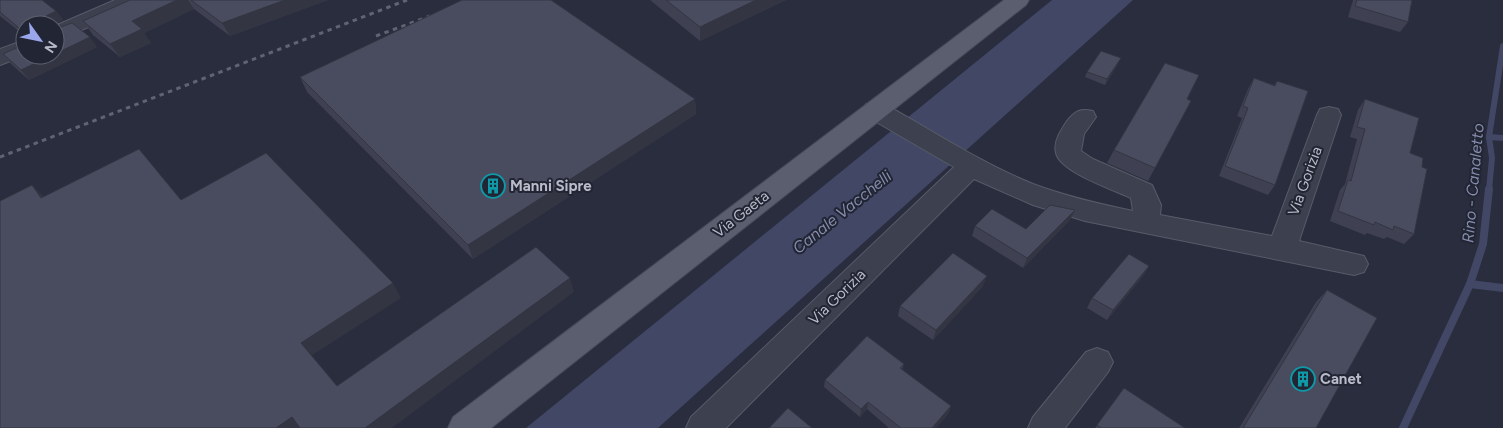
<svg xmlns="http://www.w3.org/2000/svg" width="1503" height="428" viewBox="0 0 1503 428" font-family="Figtree,sans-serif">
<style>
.water{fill:#414765}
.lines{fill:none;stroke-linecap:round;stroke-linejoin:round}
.stream-far1{stroke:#414765;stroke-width:6}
.stream{stroke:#414765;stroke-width:8}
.minor-casing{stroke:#585b69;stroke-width:2}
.major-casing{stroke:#464957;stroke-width:2}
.minor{fill:#3d404e;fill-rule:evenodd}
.major{fill:#5b5e6e;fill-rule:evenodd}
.rail{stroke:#5f6374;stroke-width:3;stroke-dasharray:4.5 4.5;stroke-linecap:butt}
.wall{fill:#3f4152}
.shaded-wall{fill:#333542}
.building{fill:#494c5f;stroke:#333542}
.labels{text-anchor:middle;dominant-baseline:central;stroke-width:4;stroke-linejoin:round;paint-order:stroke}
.street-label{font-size:15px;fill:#b9bbc9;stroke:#222533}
.poi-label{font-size:15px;font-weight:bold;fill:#b9bbc9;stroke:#222533;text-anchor:start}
.water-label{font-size:16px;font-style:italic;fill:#858cac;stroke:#222533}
</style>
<rect width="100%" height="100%" fill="#292d3e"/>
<polygon class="water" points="1052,0 1133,0 658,428 526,428"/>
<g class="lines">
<g class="stream-far1">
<polyline points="1489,137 1503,138"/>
<polyline points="1489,190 1492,158 1489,137 1503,46"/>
</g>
<g class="stream">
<polyline points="1470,284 1503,288"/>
<polyline points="1403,428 1470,284 1483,244 1489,189"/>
</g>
<g class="minor-casing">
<g id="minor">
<polygon points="115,0 144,0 141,5 55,41 55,26"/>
<polygon points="25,40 26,55 0,65 0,49"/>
<path d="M875,102L884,104C933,131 981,163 1033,184C1065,196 1099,204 1133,211L1131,198C1114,190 1060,172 1056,153C1053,142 1061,130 1067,121C1075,111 1080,108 1093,111L1096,117L1084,134L1081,151L1093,159L1152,185L1161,205L1160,215L1272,236L1317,115L1320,109L1329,107L1338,109L1341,115L1299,241L1364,256L1368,264L1364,272L1354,275L1085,221L1033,205L974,179L726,428H686L691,417L954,167L866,116L863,110L866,104Z"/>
<polygon points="1097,348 1108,352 1113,362 1108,372 1065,428 1028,428 1033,417 1086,352"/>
</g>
</g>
<g class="major-casing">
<polygon id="major" points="1004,0 1029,0 1026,5 491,428 448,428 453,417"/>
</g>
<use href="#minor" class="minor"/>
<use href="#major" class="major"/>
<g class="rail">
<polyline points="376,36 430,16"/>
<polyline points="0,157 407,0"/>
</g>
</g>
<g class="wall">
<polygon points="0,0 56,11 63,20 25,25 25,36 0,16"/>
<polygon points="130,0 328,0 230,36 194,9 144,33 151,43 120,57 93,35 83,21"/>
<polygon points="650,0 786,0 700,41"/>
<polygon points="1353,0 1412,0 1408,22 1400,32 1348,17"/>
<polygon points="97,47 29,80 11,64 3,54"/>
<polygon points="1118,64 1105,85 1085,77 1087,72"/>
<polygon points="300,77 695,99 696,114 473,259 307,92"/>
<polygon points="1254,78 1274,85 1277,81 1275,185 1268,195 1219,176 1242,118 1237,116 1248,89"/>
<polygon points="1187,99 1191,101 1148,181 1107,163 1114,150"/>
<polygon points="1365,99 1410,153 1414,234 1404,244 1387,237 1384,239 1367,233 1365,235 1330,221 1340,190 1345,184 1357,139 1350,137 1358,110"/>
<polygon points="1070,220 1023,268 972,236 975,226 1026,229"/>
<polygon points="1149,266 1143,276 1107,320 1087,308 1092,298"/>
<polygon points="983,286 933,340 898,316 900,306"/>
<polygon points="1327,290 1316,428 1239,428 1316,302"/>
<polygon points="904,364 902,370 951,406 948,414 936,428 889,428 867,409 860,417 824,387 825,380"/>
<polygon points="1124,388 1185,428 1095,428"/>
</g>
<g class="shaded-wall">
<polygon points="177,0 188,0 194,9 144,33 151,43 120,57 110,44 132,21"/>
<polygon points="285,0 328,0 230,36 222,23"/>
<polygon points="756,0 786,0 700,41 700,27"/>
<polygon points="56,11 63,20 55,25 46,25 46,16"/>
<polygon points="90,37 97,47 29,80 21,70 52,55 55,55 55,54"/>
<polygon points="1121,58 1118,64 1105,85 1107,79"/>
<polygon points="695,99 696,114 473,259 468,245"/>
<polygon points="32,185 47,200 41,198"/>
<polygon points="1075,210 1070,220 1023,268 1027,258"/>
<polygon points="1149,266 1143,276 1107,320 1113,310"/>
<polygon points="987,276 983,286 933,340 936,330"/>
<polygon points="570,278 574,292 392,428 365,428"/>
<polygon points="393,283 401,298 311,356 301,343"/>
<polygon points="868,402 867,409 860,417 861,409"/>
<polygon points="951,406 948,414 936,428 932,428"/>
<polygon points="292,417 302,428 276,428"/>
</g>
<g class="building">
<polygon points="0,0 42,0 56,11 46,16 46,25 25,25 25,33 0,12"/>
<polygon points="130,0 177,0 132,21 142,29 110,44 83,21"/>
<polygon points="191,0 285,0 222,23"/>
<polygon points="462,0 551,0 695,99 468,245 300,77"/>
<polygon points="666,0 756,0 700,27"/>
<polygon points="1357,0 1412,0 1408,22 1355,6"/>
<polygon points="72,23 90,37 55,54 55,29"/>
<polygon points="25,44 25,55 52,55 21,70 3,54"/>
<polygon points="1101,51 1121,58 1107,79 1087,72"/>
<polygon points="1165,63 1199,75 1187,99 1191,101 1155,168 1114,150"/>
<polygon points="1254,78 1275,86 1277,81 1308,91 1275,185 1225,166 1248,108 1243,106"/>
<polygon points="1365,99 1419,118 1410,153 1423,158 1422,167 1427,169 1414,234 1394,226 1393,230 1375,222 1374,225 1338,211 1348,180 1351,181 1365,129 1357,127"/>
<polygon points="139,149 181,200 266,153 393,283 301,343 337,386 536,247 570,278 365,428 300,428 292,417 276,428 0,428 0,201 32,185 41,198"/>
<polygon points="1050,205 1075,210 1027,258 975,226 992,209 1026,229"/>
<polygon points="953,253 987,276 936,330 900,306"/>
<polygon points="1129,254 1149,266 1113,310 1092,298"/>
<polygon points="1327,290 1377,318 1316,428 1243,428"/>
<polygon points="867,336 904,364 900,368 951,406 932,428 901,428 868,402 861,409 825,380"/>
<polygon points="1124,388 1185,428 1101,428 1097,425"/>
<polygon points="788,408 812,428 769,428"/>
</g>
<defs>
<g id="building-ring" transform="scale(1.25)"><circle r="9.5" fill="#222533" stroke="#0f9aa8" stroke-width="1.5"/><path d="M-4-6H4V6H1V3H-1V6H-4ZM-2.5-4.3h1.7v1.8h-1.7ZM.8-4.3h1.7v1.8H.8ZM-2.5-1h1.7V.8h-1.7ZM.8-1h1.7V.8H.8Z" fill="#0f9aa8"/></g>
</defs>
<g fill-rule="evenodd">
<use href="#building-ring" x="493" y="186"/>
<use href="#building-ring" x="1303" y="379"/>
</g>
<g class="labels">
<g class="street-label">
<text transform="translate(1305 181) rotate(-70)">Via Gorizia</text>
<text transform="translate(741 214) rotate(-38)">Via Gaeta</text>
<text transform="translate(837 297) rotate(-44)">Via Gorizia</text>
</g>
<g class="poi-label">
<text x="510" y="186">Manni Sipre</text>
<text x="1320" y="379">Canet</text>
</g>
<g class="water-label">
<text transform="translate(1473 183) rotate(-85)">Rino - Canaletto</text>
<text transform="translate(842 212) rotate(-39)">Canale Vacchelli</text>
</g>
</g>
<g transform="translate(40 40) rotate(123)"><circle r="24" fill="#222533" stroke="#5e616f"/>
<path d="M0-4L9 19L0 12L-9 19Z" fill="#9ba7ec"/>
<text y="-8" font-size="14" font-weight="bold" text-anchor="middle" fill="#b9bbc9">N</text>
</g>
</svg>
